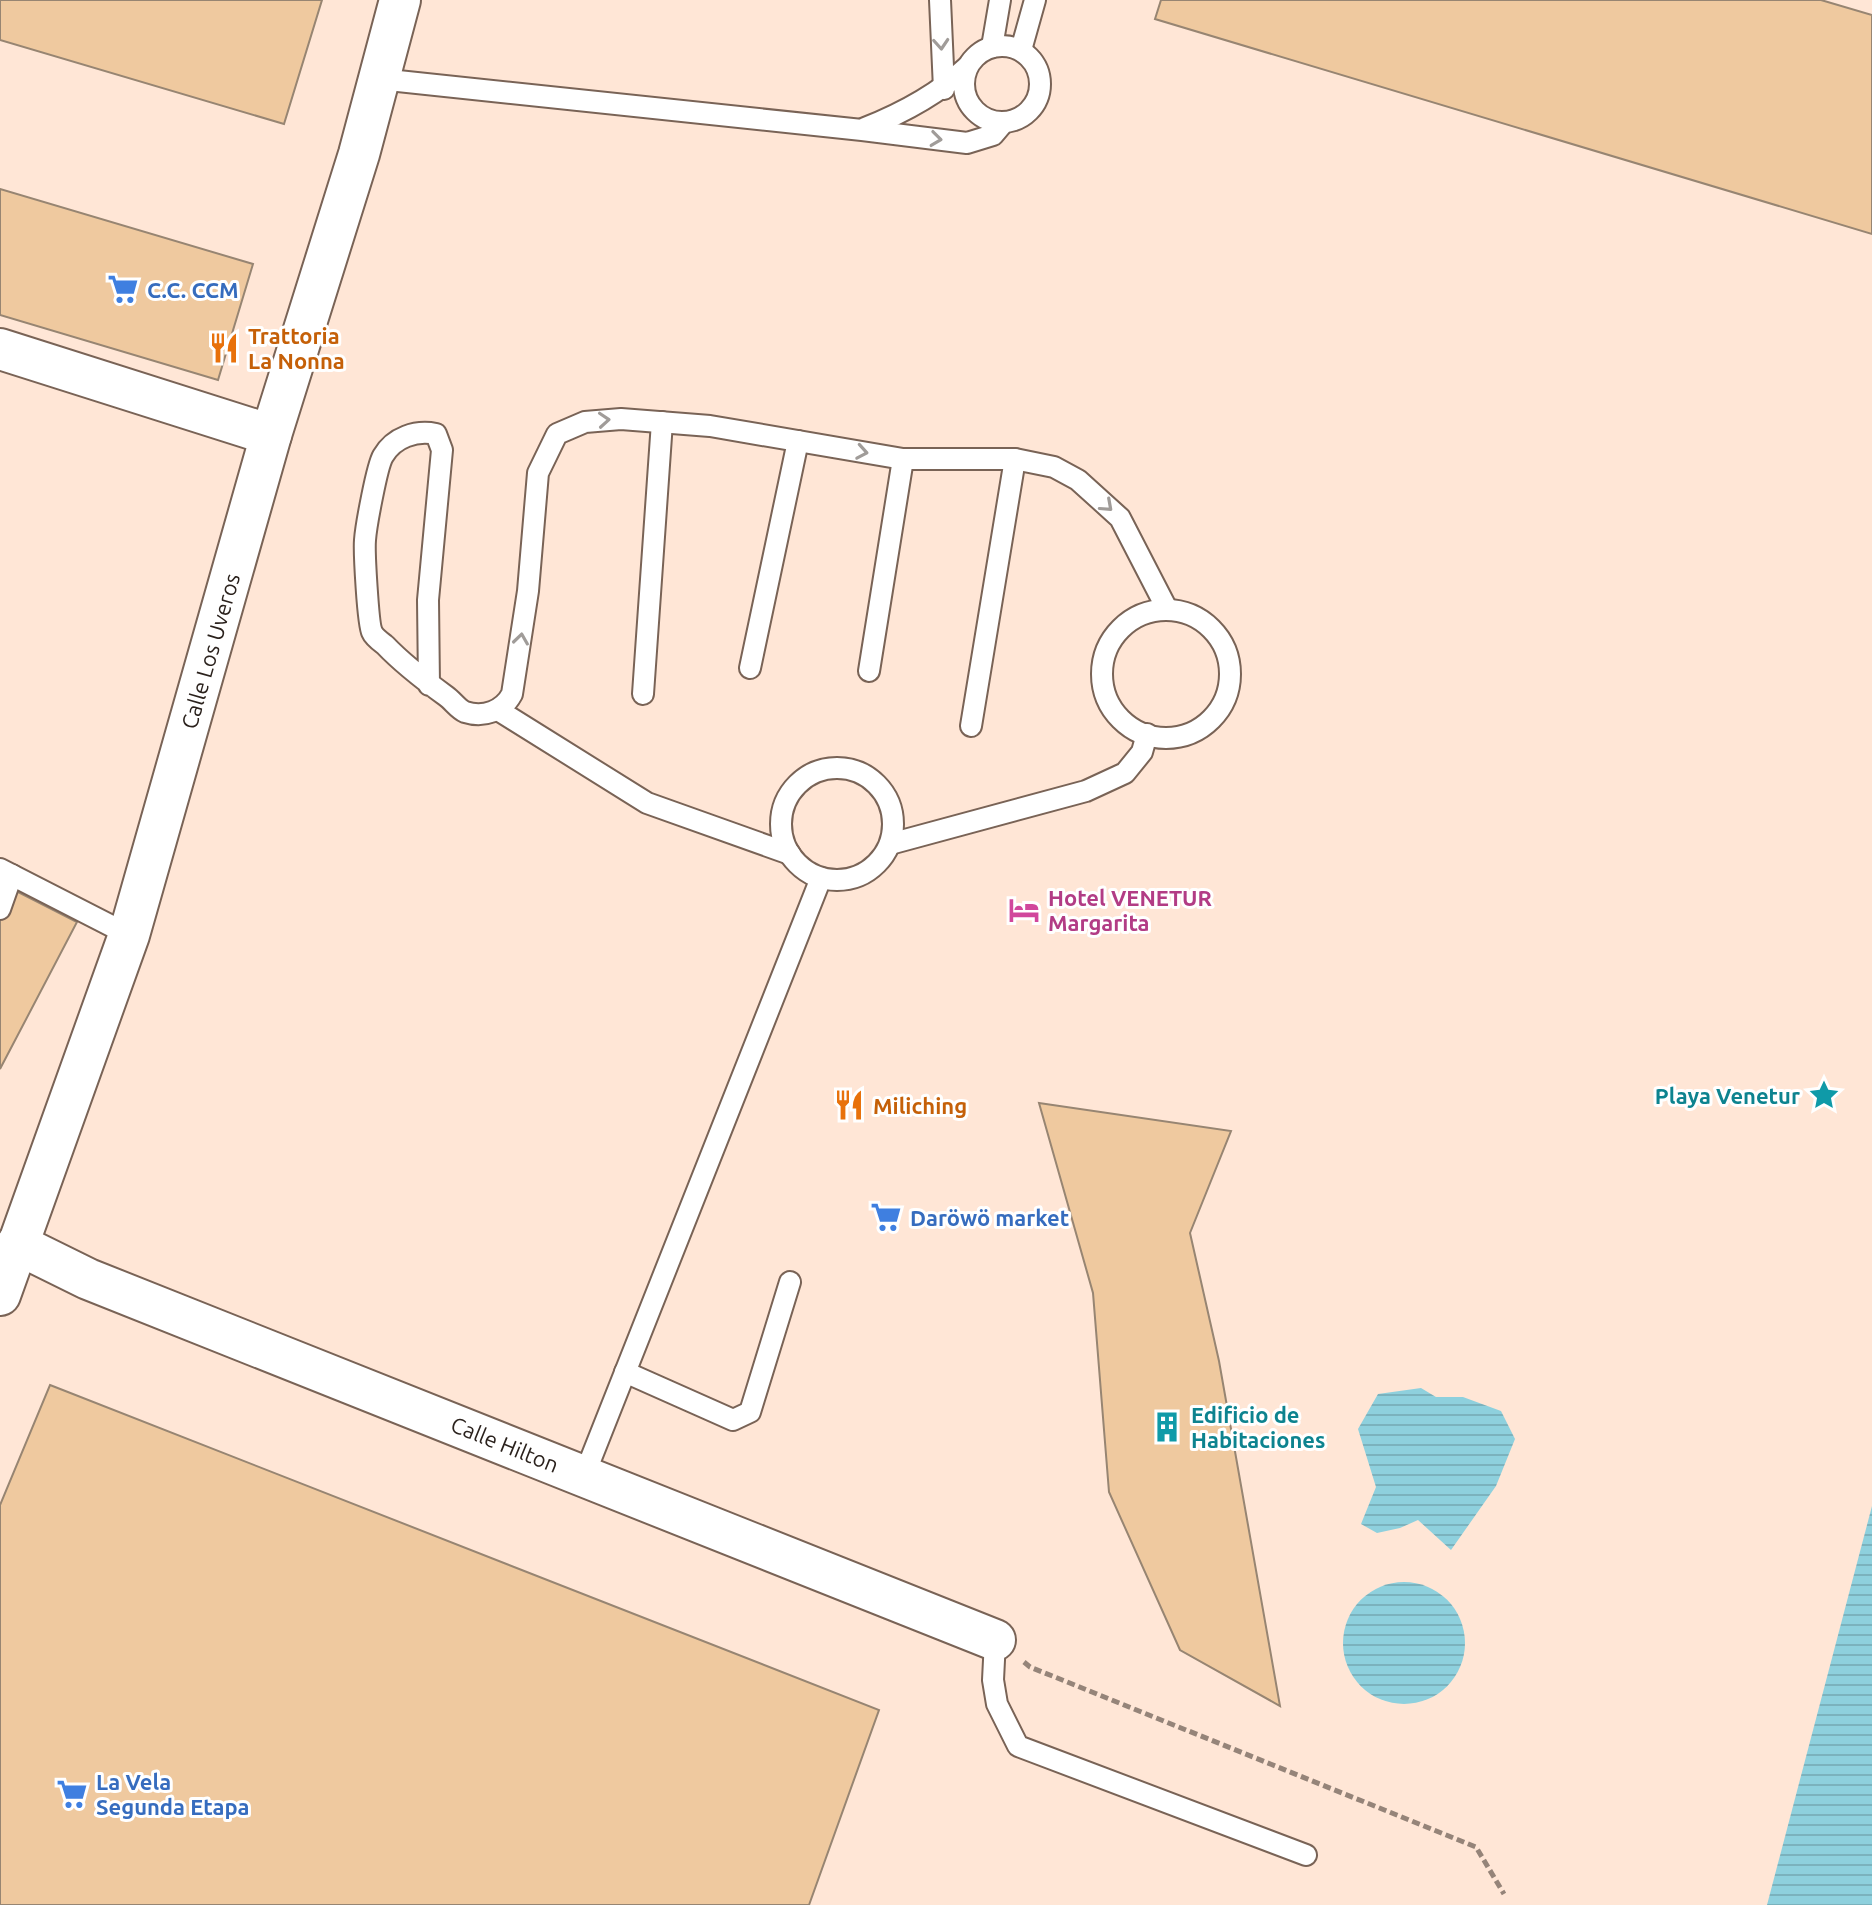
<svg xmlns="http://www.w3.org/2000/svg" width="1872" height="1905" viewBox="0 0 1872 1905" font-family="Ubuntu,sans-serif">
<style>
.water{fill:url(#water-rules)}
.building{fill:#efc99f;stroke:#978572;stroke-width:2}
.lines{fill:none;stroke-linecap:round;stroke-linejoin:round}
.service-casing{stroke:#796356;stroke-width:24}
.minor-casing{stroke:#796356;stroke-width:44}
.path{stroke:#958479;stroke-width:5;stroke-dasharray:8 4;stroke-linecap:butt}
.service{stroke:#fff;stroke-width:20}
.minor{stroke:#fff;stroke-width:40}
.oneway{stroke:#a09c99}
.labels{text-anchor:middle;dominant-baseline:central;stroke-width:6;stroke-linejoin:round;paint-order:stroke}
.shop-label{font-size:22px;font-weight:bold;fill:#366cbe;stroke:#fff;text-anchor:start}
.food-label{font-size:22px;font-weight:bold;fill:#c56008;stroke:#fff;text-anchor:start}
.street-label{font-size:22px;fill:#2b221d;stroke:#fff}
.hotel-label{font-size:22px;font-weight:bold;fill:#b23c85;stroke:#fff;text-anchor:start}
.culture-label{font-size:22px;font-weight:bold;fill:#0d838f;stroke:#fff;text-anchor:end}
</style>
<defs>
<pattern id="water-rules" width="6" height="5" patternUnits="userSpaceOnUse" patternTransform="scale(2)"><rect width="6" height="5" fill="#8ed0dd"/><path d="M0 2.5h6" fill="none" stroke="#7bb2bd"/></pattern>
</defs>
<rect width="100%" height="100%" fill="#ffe6d6"/>
<g class="water">
<polygon points="1421,1388 1436,1397 1463,1397 1501,1411 1515,1439 1496,1486 1451,1550 1418,1520 1400,1528 1377,1533 1361,1524 1376,1487 1358,1429 1378,1394"/>
<polygon points="1872,1506 1872,1905 1767,1905"/>
<circle cx="1404" cy="1643" r="61"/>
</g>
<g class="building">
<polygon points="0,0 322,0 284,124 0,40"/>
<polygon points="1161,0 1821,0 1872,15 1872,234 1155,19"/>
<polygon points="0,189 253,264 218,380 0,315"/>
<polygon points="0,883 77,922 0,1069"/>
<polygon points="1039,1103 1231,1131 1190,1233 1219,1361 1280,1706 1180,1650 1109,1492 1093,1293"/>
<polygon points="50,1385 879,1710 809,1905 0,1905 0,1505"/>
</g>
<g class="lines">
<g class="service-casing">
<g id="service">
<polyline points="940,0 944,89"/>
<circle cx="1002" cy="84" r="38"/>
<polyline points="992,47 1000,0"/>
<polyline points="1021,50 1035,0"/>
<polyline points="379,79 862,130 967,143 993,135 1004,122"/>
<path d="M865,128C903,113 937,95 967,67"/>
<circle cx="1166" cy="674" r="64"/>
<polyline points="750,668 798,441"/>
<polyline points="869,671 903,459"/>
<path d="M429,685L428,600L442,450L436,434C416,430 394,437 383,456C377,466 366,526 365,540C364,552 368,624 372,632C374,637 381,642 385,645C404,665 424,680 446,696C453,701 458,709 465,712C484,718 503,711 512,694L528,591L538,473L557,434L585,422L621,419L710,426L903,459H1015L1054,467L1078,480L1120,518L1167,609"/>
<polyline points="643,694 662,422"/>
<polyline points="498,710 647,803 790,854"/>
<polyline points="971,726 1015,459"/>
<circle cx="837" cy="824" r="56"/>
<polyline points="890,844 1086,791 1125,773 1142,752 1147,734"/>
<polyline points="0,869 129,935"/>
<polyline points="0,909 12,875"/>
<polyline points="625,1372 733,1420 750,1412 790,1282"/>
<polyline points="584,1476 821,878"/>
<polyline points="995,1640 993,1680 997,1704 1018,1746 1306,1855"/>
</g>
</g>
<g class="minor-casing">
<g id="minor">
<polyline points="0,349 271,435"/>
<polyline points="17,1244 88,1279 995,1640"/>
<polyline points="0,1295 129,935 271,435 359,154 400,0"/>
</g>
</g>
<polyline class="path" points="1024,1662 1030,1667 1476,1847 1504,1894"/>
<use href="#service" class="service"/>
<use href="#minor" class="minor"/>
</g>
<defs><path id="oneway-chevron" d="M-2-3.5L2.5 0L-2 3.5" fill="none" stroke-width="1.6" stroke-linecap="round" stroke-linejoin="round" transform="scale(2)"/></defs>
<g class="oneway">
<use href="#oneway-chevron" transform="translate(941 44) rotate(86)"/>
<use href="#oneway-chevron" transform="translate(936 139) rotate(7)"/>
<use href="#oneway-chevron" transform="translate(604 420) rotate(-4)"/>
<use href="#oneway-chevron" transform="translate(862 452) rotate(10)"/>
<use href="#oneway-chevron" transform="translate(1107 506) rotate(42)"/>
<use href="#oneway-chevron" transform="translate(521 639) rotate(-82)"/>
</g>
<defs>
<g id="supermarket-bare" transform="scale(2.4)"><path d="M-6-5.5h2.5l.6 2H6L4.5 2H-2.5L-4.4-4H-6ZM-1.5 3.2a1.3 1.3 0 1 0 .1 0ZM3 3.2a1.3 1.3 0 1 0 .1 0Z" fill="#3f7fe0" stroke="#fff" stroke-width="2.5" paint-order="stroke"/></g>
<g id="restaurant-bare" transform="scale(2.4)"><path d="M-5-6h1v4h1v-4h1v4h1v-4h1v5L-1.5 .5V6h-2V.5L-5-1ZM5-6V6H3V1.5H1.5Q1.5-4 5-6Z" fill="#e8710a" stroke="#fff" stroke-width="2.5" paint-order="stroke"/></g>
<g id="hotel-bare" transform="scale(2.4)"><path d="M-6-4.5h1.5V1H6V5H4.5V3h-9V5H-6ZM-4 0a1.8 1.8 0 1 1 3.6 0ZM.5 0V-2.5h3Q6-2.5 6 0Z" fill="#d1479c" stroke="#fff" stroke-width="2.5" paint-order="stroke"/></g>
<g id="sight-bare" transform="scale(2.4)"><path d="M0-6L1.8-2.2L6-1.7L2.9 1.2L3.7 5.4L0 3.3L-3.7 5.4L-2.9 1.2L-6-1.7L-1.8-2.2Z" fill="#0f9aa8" stroke="#fff" stroke-width="2.5" paint-order="stroke"/></g>
<g id="building-bare" transform="scale(2.4)"><path d="M-4-6H4V6H1V3H-1V6H-4ZM-2.5-4.3h1.7v1.8h-1.7ZM.8-4.3h1.7v1.8H.8ZM-2.5-1h1.7V.8h-1.7ZM.8-1h1.7V.8H.8Z" fill="#0f9aa8" stroke="#fff" stroke-width="2.5" paint-order="stroke"/></g>
</defs>
<g fill-rule="evenodd">
<use href="#supermarket-bare" x="123" y="289"/>
<use href="#restaurant-bare" x="224" y="348"/>
<use href="#hotel-bare" x="1024" y="910"/>
<use href="#sight-bare" x="1824" y="1095"/>
<use href="#restaurant-bare" x="849" y="1105"/>
<use href="#supermarket-bare" x="886" y="1217"/>
<use href="#building-bare" x="1167" y="1427"/>
<use href="#supermarket-bare" x="72" y="1794"/>
</g>
<g class="labels">
<g class="shop-label">
<text x="147" y="289">C.C. CCM</text>
<text x="910" y="1217">Daröwö market</text>
<text x="96" y="1781">La Vela<tspan x="96" dy="25">Segunda Etapa</tspan></text>
</g>
<g class="food-label">
<text x="248" y="335">Trattoria<tspan x="248" dy="25">La Nonna</tspan></text>
<text x="873" y="1105">Miliching</text>
</g>
<g class="street-label">
<text transform="translate(210 651) rotate(-74)">Calle Los Uveros</text>
<text transform="translate(505 1444) rotate(22)">Calle Hilton</text>
</g>
<g class="hotel-label">
<text x="1048" y="897">Hotel VENETUR<tspan x="1048" dy="25">Margarita</tspan></text>
</g>
<g class="culture-label">
<text x="1800" y="1095">Playa Venetur</text>
<text x="1191" y="1414" text-anchor="start">Edificio de<tspan x="1191" dy="25">Habitaciones</tspan></text>
</g>
</g>
</svg>
